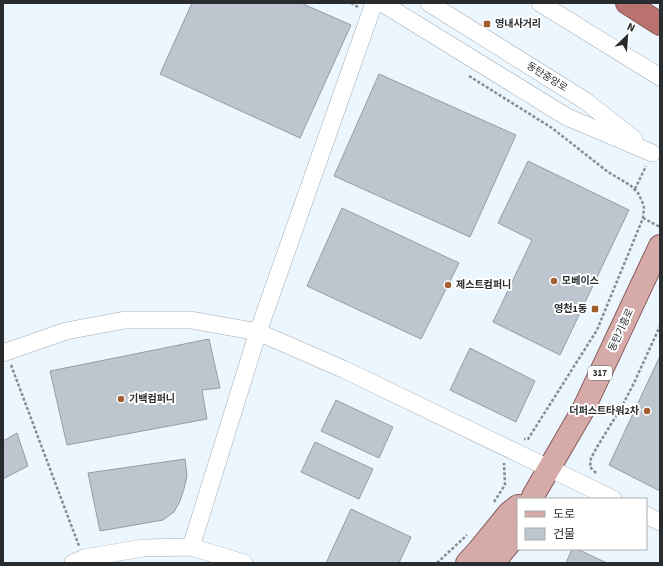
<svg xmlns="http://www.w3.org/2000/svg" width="663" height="566" viewBox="0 0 663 566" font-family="'Source Sans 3','Noto Sans KR',sans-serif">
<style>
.building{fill:#bdc6cf;stroke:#949da5}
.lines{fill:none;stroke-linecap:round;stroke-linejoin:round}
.minor-casing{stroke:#a4adb5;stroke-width:18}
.major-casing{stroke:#865a58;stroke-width:24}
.highway-casing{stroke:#865a58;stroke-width:24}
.path{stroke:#858c92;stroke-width:2.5;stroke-dasharray:3 2;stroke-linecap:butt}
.minor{stroke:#fff;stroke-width:17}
.major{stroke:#d5aaa8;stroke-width:22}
.highway{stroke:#b9726e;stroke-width:22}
.poi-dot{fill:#a25d30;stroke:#fff;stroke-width:1.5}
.labels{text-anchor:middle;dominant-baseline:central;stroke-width:4;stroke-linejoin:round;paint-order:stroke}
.shield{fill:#fff;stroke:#686b6d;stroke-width:1}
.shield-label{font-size:9px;font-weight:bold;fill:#282c2f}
.poi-label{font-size:10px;font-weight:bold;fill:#282c2f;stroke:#fff;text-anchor:start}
.street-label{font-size:10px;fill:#282c2f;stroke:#fff}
</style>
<rect width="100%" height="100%" fill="#ecf6ff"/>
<g class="building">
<polygon points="192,3 301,3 351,25 300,138 160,74"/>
<polygon points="379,74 516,135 470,237 334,176"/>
<polygon points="528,161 629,210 560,355 493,322 532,240 498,223"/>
<polygon points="342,208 459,263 421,339 307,286"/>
<polygon points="209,339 220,388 202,390 207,419 67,445 50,371"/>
<polygon points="470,348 535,381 516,422 450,390"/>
<polygon points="660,356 660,491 609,465"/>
<polygon points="336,400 393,427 379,458 321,431"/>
<polygon points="17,433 28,466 3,479 3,441"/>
<polygon points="315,442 373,469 359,499 301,472"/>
<polygon points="185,459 187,476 184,489 180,501 174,512 163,520 100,531 88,473"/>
<polygon points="351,509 411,537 399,563 326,563"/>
<polygon points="572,549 577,549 607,563 566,563"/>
</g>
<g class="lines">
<g class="minor-casing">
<g id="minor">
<polyline points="382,3 567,117 652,153"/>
<polyline points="429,3 584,100 634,139"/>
<polyline points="540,3 660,77"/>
<polyline points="3,353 66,331 125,320 191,320 258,332 345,370 613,499"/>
<polyline points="646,515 660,522"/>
<polyline points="191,547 258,332 374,3"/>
<polyline points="73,563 84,558 143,548 191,547 244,563"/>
</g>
</g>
<g class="major-casing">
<g id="major">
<polyline points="532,499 533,496 583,410 660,246"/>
<polyline points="467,563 478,551 509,513 518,506"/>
<polyline points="493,563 518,533"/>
</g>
</g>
<g class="highway-casing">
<polyline id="highway" points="627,3 660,24"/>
</g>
<g class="path">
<polyline points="351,3 358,7"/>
<polyline points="469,76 552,128 608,172 630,185 638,193 642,201 644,208 643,218 597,330 528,439 524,439"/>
<polyline points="635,189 646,166"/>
<polyline points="643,218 660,227"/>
<polyline points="11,365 79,546"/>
<polyline points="596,473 590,467 591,458 597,447 621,408 634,383 660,326"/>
<polyline points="494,502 505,485 504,463"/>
<polyline points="437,563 467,535"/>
</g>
<use href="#minor" class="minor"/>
<use href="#major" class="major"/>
<use href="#highway" class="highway"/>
</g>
<g class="poi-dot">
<rect x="483" y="20" width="8" height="8" rx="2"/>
<circle cx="554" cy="281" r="4"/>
<circle cx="448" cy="285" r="4"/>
<rect x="591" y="305" width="8" height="8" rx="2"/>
<circle cx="121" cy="399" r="4"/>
<circle cx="647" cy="411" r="4"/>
</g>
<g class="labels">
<rect class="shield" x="588" y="366" width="24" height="14" rx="3"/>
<g class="shield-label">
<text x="600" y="373">317</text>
</g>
<g class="poi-label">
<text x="495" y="24">영내사거리</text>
<text x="562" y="281">모베이스</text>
<text x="456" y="285">제스트컴퍼니</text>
<text x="587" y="309" text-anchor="end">영천1동</text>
<text x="129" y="399">기백컴퍼니</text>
<text x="639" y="411" text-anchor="end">더퍼스트타워2차</text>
</g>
<g class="street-label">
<text transform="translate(547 77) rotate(32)">동탄중앙로</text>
<text transform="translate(621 330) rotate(-65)">동탄기흥로</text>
</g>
</g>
<rect width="663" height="566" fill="none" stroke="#282c2f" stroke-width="8"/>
<rect x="517" y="498" width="130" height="52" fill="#ffffff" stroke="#a9abac"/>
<rect x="525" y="511" width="20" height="6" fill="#d5aaa8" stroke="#a9abac"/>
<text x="553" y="518" font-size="12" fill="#282c2f">도로</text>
<rect x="525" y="528" width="20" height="12" fill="#bdc6cf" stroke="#a9abac"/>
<text x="553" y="538" font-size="12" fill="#282c2f">건물</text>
<g transform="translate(627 36) rotate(25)" stroke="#ffffff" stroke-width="3" paint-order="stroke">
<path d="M0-3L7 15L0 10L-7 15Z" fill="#282c2f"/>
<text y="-6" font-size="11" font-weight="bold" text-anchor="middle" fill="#282c2f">N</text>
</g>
</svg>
